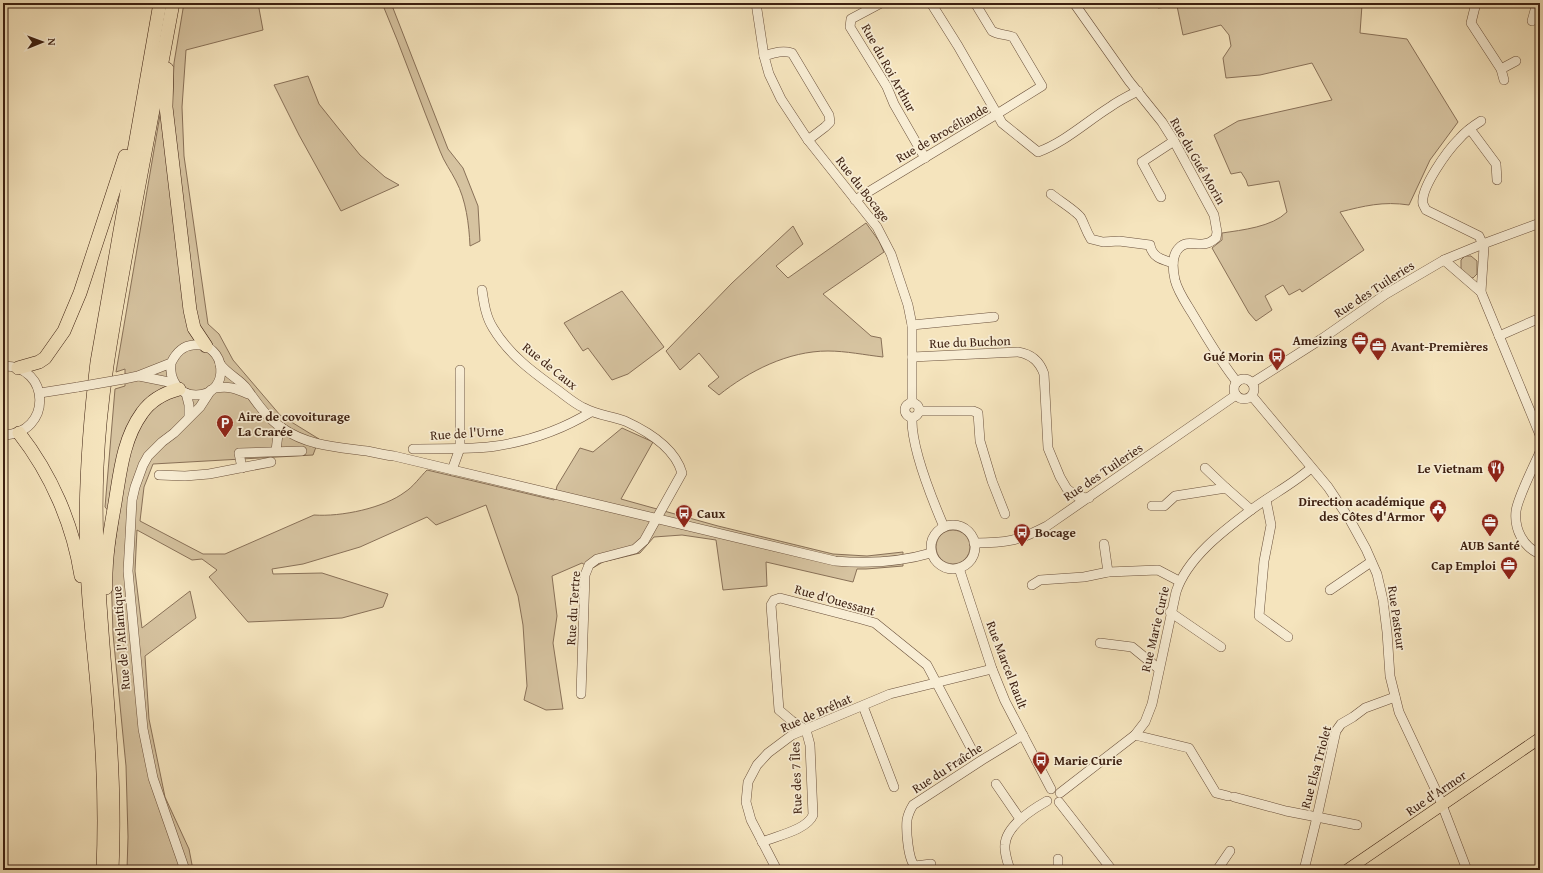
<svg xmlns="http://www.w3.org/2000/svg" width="1543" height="873" viewBox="0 0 1543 873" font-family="'Gentium Book Plus',serif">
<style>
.green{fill:#d6c3a0;stroke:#897158}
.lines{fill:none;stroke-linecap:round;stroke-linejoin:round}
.minor-casing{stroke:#6a503b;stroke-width:10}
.major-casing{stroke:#3c1f10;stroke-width:12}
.highway-casing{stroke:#3c1f10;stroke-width:14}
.minor{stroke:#f8edd4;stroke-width:9}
.major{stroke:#f5e4bd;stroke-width:11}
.highway{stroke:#f5e4bd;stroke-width:13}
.minor-bridge-casing{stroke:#6a503b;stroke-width:10;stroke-linecap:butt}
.minor-bridge{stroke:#f8edd4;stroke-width:9}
.labels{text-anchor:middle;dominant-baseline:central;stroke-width:3.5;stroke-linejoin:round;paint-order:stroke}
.street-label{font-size:13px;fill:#3c1f10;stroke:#f8edd4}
.poi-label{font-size:13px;font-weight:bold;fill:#3c1f10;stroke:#f8edd4;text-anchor:end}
</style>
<rect width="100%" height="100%" fill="#f5e4bd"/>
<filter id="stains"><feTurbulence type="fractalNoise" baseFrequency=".005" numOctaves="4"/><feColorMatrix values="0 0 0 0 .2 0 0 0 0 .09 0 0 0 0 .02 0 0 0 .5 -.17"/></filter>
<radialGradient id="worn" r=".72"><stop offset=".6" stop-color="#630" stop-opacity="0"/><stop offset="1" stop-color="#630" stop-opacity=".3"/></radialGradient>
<g class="green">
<path d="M184,3H258L263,30L186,50L182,107L184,156L208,324L219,334L233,360L280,415L319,439L313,455L153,464L144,487L140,521L203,554H225L314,515C341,517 384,508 405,492C413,487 420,477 427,470L554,500L557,486L580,448L593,452L622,428L653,442L621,499L718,526L833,554L867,556L903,552V566L866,569H857L853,582L766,562L767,586L723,590L716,540L682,535L654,537L640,553L603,562L591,569L582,563L552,576L557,616L553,643L563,709L546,710L524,700L527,686L523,625L518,596L486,505L436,525L427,517L360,547L303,564L272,569L273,574L322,573L388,594L383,607L342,618L248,622L209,577L217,570L202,559L192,560L137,530L135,571L142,628L190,591L196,618L145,656L149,719L165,797L189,849L193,870H127L128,837L126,766L113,634L111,570L118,522L105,507L115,389L125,386V369L116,372L161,109L172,108L174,63Z"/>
<path d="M382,3H391L448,149L463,168L478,206L480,241L470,246C469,224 466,200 456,181C451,171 444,162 440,151C420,102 403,52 382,3Z"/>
<path d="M1156,3H1191V5C1248,2 1305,2 1362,5L1360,33L1407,39L1458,122L1430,160L1409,205C1383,201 1364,206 1340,212L1364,250L1302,292L1300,289L1289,295L1283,285L1265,296L1272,310L1256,321L1249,313L1212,248L1222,240V233C1242,230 1272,227 1287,212L1279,181L1248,186L1246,180L1241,172L1231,174L1214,135L1238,121L1332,100L1312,63L1260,75L1226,78L1223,58L1231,46L1229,35L1221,25L1183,35L1177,6L1158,8Z"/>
<polygon points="308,76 319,104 339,129 360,155 385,177 399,185 341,211 299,135 274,85"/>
<path d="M866,223L879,241L884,252L823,294L871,336L881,338L883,357C865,355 846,351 828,351C788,351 749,371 719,395L708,386L719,377L699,353L680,370L666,351L732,283L793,226L803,244L776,266L788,278Z"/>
<polygon points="1465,256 1471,256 1477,261 1477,274 1473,278 1469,277 1461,269 1461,260"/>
<polygon points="622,291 664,347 628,374 612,380 588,348 583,351 564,323"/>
<circle cx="953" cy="547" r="17"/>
</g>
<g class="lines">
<g class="minor-casing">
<g id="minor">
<polyline points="756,3 764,56 769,74 781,99 808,140 877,227 891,254 908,305 912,325 912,403"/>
<polyline points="881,3 851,19 850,27 887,87 894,104 925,158"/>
<path d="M931,3L958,46L997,114L1042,86L1013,37C1006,34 998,35 992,31L975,3"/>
<path d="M1074,3L1129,81L1162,122L1174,141L1214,215L1217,232L1216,238C1213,240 1211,242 1208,243C1198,247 1187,239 1179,248C1171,256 1173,271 1175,280C1178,292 1186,303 1192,313C1206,336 1220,361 1237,382"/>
<polyline points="1476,3 1471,23 1501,69 1504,80"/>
<polyline points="1532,21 1537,3"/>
<path d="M764,56C774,53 782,50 792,53L829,115L830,122L825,127L808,140"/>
<polyline points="1501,69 1516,61"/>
<path d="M1481,121C1473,126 1465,132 1459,139C1448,150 1420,188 1423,204C1424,206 1425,208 1426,210L1479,236L1484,247L1481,292L1540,435"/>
<polyline points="1470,129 1496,164 1497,180"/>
<path d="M1051,194C1058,200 1078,212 1081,218C1085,226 1086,231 1091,239L1103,242L1119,241L1150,245C1152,258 1164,260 1173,263"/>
<polyline points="1161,197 1142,162 1174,141"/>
<path d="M855,200L997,114L1002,123L1038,152C1065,142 1086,122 1110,107C1118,101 1128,96 1138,91"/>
<polyline points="1444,260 1481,292"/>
<path d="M482,290C484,304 486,317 493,328C509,355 534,373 559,391C567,397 575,404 584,408C597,415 611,416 625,421C647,431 675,448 682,473L644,541L635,549L597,559L589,565L585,575L581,694"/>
<polyline points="912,325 994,317"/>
<polyline points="1499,336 1540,318"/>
<path d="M912,357L1018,352C1031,354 1040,362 1044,374L1048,448L1060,477L1067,489L1078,497L1089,498"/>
<path d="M220,364C228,375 240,379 247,389C257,403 267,418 282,428C308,446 337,447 367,451C376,453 385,455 394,456L835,561C867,564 900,562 931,553"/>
<path d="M3,366C51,365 53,434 3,435"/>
<polyline points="139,376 174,383"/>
<circle cx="1244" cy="389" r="10"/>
<path d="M124,379L138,376L171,363C176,353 182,346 193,345C227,341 232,395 196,395C178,395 169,379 171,363"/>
<polyline points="1252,383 1323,338 1386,294 1444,260 1483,244 1540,223"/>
<path d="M215,388C229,386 235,388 248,394"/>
<polyline points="40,393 78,387"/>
<polyline points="186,393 189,405 189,417"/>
<polyline points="1252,396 1328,487 1350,520 1366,549 1377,574 1383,600 1387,632 1390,676 1399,712 1439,797 1467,870"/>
<circle cx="912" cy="410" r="7"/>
<polyline points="919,411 973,411 978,413 980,441 992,481 1005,514"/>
<path d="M912,418C911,447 932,499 944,527"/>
<path d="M413,449C441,448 469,450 496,446C529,441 563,429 591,412"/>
<polyline points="276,451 278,434 281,427"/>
<path d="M1540,452C1534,466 1518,497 1516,511C1514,529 1523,547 1540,554"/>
<polyline points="242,468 239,453 302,451"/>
<polyline points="1205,468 1226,488"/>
<polyline points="452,470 460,448 460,370"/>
<polyline points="159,475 185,476 209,474 271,462"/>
<polyline points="1266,500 1271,525 1264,561 1259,616 1288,637"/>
<polyline points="1152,506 1164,506 1175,496 1226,488 1251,510"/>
<circle cx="953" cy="547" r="22"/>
<path d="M974,543C1007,543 1018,541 1047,526L1236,395"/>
<polyline points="1104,544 1108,572"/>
<polyline points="959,568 992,669 1005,701 1051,789"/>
<polyline points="1032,585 1040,580 1084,577 1108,572 1158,570 1179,581"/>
<polyline points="1330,590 1371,562"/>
<polyline points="1170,612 1221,647"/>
<polyline points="1100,643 1132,647 1159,669"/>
<polyline points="863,706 894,787"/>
<polyline points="1135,735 1189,748 1216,793 1228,796"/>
<polyline points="996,784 1020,819"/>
<path d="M1060,793L1135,735L1145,722L1152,704L1176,592C1187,558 1223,531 1251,510C1271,495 1293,484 1311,468"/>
<polyline points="1234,797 1286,811 1317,817 1336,731 1341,724 1353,717 1365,708 1395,697"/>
<polyline points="1059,802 1112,870"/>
<path d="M762,842C776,836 807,830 813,815L810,745L806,730L792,721L779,710L771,605L774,600L780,598L861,619L875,623L927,665L971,748"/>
<path d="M931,864L915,866C908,860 906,830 907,820C908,814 910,810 913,805L982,760L1023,735"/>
<polyline points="185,870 153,778 143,729 128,571 130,537 132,500 135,487 143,465 148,456 162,442 174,433 200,407 211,390"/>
<polyline points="777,870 751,820 746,802 748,782 757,765 768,753 792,735 890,694 992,669"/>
<path d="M1010,870C1008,863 1004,853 1005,845C1006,826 1031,810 1047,801"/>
<polyline points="1058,870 1058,859"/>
<polyline points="1217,870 1230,851"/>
<polyline points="1304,870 1317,817 1357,825"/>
</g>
</g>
<g class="major-casing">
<polyline id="major" points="1347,870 1540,738"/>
</g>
<g class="highway-casing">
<g id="highway">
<polyline points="167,69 166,107 190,310 194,328 206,346"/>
<polyline points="18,368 39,362 45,358 64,331 80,293 125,156"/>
<path d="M19,433C51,474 73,524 81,576"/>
<path d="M106,588C105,559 110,531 115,503C120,473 123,439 142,413C151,400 164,393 179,389"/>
<path d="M103,870C105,820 104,771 100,722C97,676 91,631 88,586C83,511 88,436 97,362L160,3"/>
<path d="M112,870C119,734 91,602 97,467C100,393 114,321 127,249C143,167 158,85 173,3"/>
</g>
</g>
<use href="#minor" class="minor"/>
<use href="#major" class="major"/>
<use href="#highway" class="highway"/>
<g class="minor-bridge-casing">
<polyline id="minor-bridge" points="78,387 124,379"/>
</g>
<use href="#minor-bridge" class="minor-bridge"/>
</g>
<defs>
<g id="office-pin" transform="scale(0.9)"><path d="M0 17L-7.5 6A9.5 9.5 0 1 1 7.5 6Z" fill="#8f2418" stroke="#f8edd4"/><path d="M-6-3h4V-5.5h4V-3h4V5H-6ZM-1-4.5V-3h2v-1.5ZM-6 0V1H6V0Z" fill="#fff"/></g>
<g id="bus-pin" transform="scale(0.9)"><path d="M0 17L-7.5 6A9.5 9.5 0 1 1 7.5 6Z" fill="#8f2418" stroke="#f8edd4"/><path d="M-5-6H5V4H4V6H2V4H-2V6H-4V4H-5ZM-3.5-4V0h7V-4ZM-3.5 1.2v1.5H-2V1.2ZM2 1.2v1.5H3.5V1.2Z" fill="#fff"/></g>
<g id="parking-pin" transform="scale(0.9)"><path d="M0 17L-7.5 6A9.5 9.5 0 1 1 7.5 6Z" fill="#8f2418" stroke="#f8edd4"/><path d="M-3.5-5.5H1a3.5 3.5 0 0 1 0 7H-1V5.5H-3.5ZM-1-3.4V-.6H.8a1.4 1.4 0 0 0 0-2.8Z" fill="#fff"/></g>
<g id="restaurant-pin" transform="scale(0.9)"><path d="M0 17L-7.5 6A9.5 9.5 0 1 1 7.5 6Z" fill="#8f2418" stroke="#f8edd4"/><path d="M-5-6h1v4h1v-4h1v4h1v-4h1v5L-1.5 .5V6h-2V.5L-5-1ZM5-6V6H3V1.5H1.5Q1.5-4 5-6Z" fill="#fff"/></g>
<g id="civic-pin" transform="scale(0.9)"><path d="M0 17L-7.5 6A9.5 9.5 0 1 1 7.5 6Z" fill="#8f2418" stroke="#f8edd4"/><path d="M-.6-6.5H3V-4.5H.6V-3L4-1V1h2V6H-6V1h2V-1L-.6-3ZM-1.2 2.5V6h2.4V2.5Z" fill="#fff"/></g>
</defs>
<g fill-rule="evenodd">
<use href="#office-pin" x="1360" y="340"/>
<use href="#office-pin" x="1378" y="346"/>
<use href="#bus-pin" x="1277" y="356"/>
<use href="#parking-pin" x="225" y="423"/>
<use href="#restaurant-pin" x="1496" y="468"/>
<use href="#civic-pin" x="1438" y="508"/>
<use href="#bus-pin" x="684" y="513"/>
<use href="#office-pin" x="1490" y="522"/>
<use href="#bus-pin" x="1022" y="532"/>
<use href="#office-pin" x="1509" y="565"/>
<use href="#bus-pin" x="1041" y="760"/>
</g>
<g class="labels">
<g class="street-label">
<text transform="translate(889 68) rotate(61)">Rue du Roi Arthur</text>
<text transform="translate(942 133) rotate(-30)">Rue de Brocéliande</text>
<text transform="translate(1198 161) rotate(60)">Rue du Gué Morin</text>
<text transform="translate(863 189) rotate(52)">Rue du Bocage</text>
<text transform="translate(1374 289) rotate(-33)">Rue des Tuileries</text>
<text transform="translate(970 342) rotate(-2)">Rue du Buchon</text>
<text transform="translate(550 366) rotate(39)">Rue de Caux</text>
<text transform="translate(467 433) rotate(-4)">Rue de l'Urne</text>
<text transform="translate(1103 472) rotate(-34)">Rue des Tuileries</text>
<text transform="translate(835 600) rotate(16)">Rue d'Ouessant</text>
<text transform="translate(573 608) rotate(-86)">Rue du Tertre</text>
<text transform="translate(1397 618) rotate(82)">Rue Pasteur</text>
<text transform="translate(1155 629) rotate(-77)">Rue Marie Curie</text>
<text transform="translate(121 638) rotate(-95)">Rue de l'Atlantique</text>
<text transform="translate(1007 665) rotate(69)">Rue Marcel Rault</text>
<text transform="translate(816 713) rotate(-24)">Rue de Bréhat</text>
<text transform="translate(1316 767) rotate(-75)">Rue Elsa Triolet</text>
<text transform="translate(947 768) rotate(-33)">Rue du Fraîche</text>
<text transform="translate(796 778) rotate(-92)">Rue des 7 Îles</text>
<text transform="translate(1436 793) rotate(-34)">Rue d'Armor</text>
</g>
<g class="poi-label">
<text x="1347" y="340">Ameizing</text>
<text x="1391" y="346" text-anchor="start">Avant-Premières</text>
<text x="1264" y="356">Gué Morin</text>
<text x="238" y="416" text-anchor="start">Aire de covoiturage<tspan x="238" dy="15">La Crarée</tspan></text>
<text x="1483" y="468">Le Vietnam</text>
<text x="1425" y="501">Direction académique<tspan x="1425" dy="15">des Côtes d'Armor</tspan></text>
<text x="697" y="513" text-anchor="start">Caux</text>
<text x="1035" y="532" text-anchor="start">Bocage</text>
<text x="1490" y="545" text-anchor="middle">AUB Santé</text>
<text x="1496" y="565">Cap Emploi</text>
<text x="1054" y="760" text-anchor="start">Marie Curie</text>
</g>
</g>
<rect width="1543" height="873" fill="none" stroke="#f5e4bd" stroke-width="16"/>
<rect x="4" y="4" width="1535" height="865" fill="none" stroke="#3c1f10" stroke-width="2"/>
<rect x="8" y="8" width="1527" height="857" fill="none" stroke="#3c1f10"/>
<g transform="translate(42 42) rotate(89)" stroke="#f8edd4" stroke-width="3" paint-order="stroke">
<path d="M0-3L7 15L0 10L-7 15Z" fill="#3c1f10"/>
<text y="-6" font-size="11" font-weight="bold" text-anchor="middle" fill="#3c1f10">N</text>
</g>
<rect width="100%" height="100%" filter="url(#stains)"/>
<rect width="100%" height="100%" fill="url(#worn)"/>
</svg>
